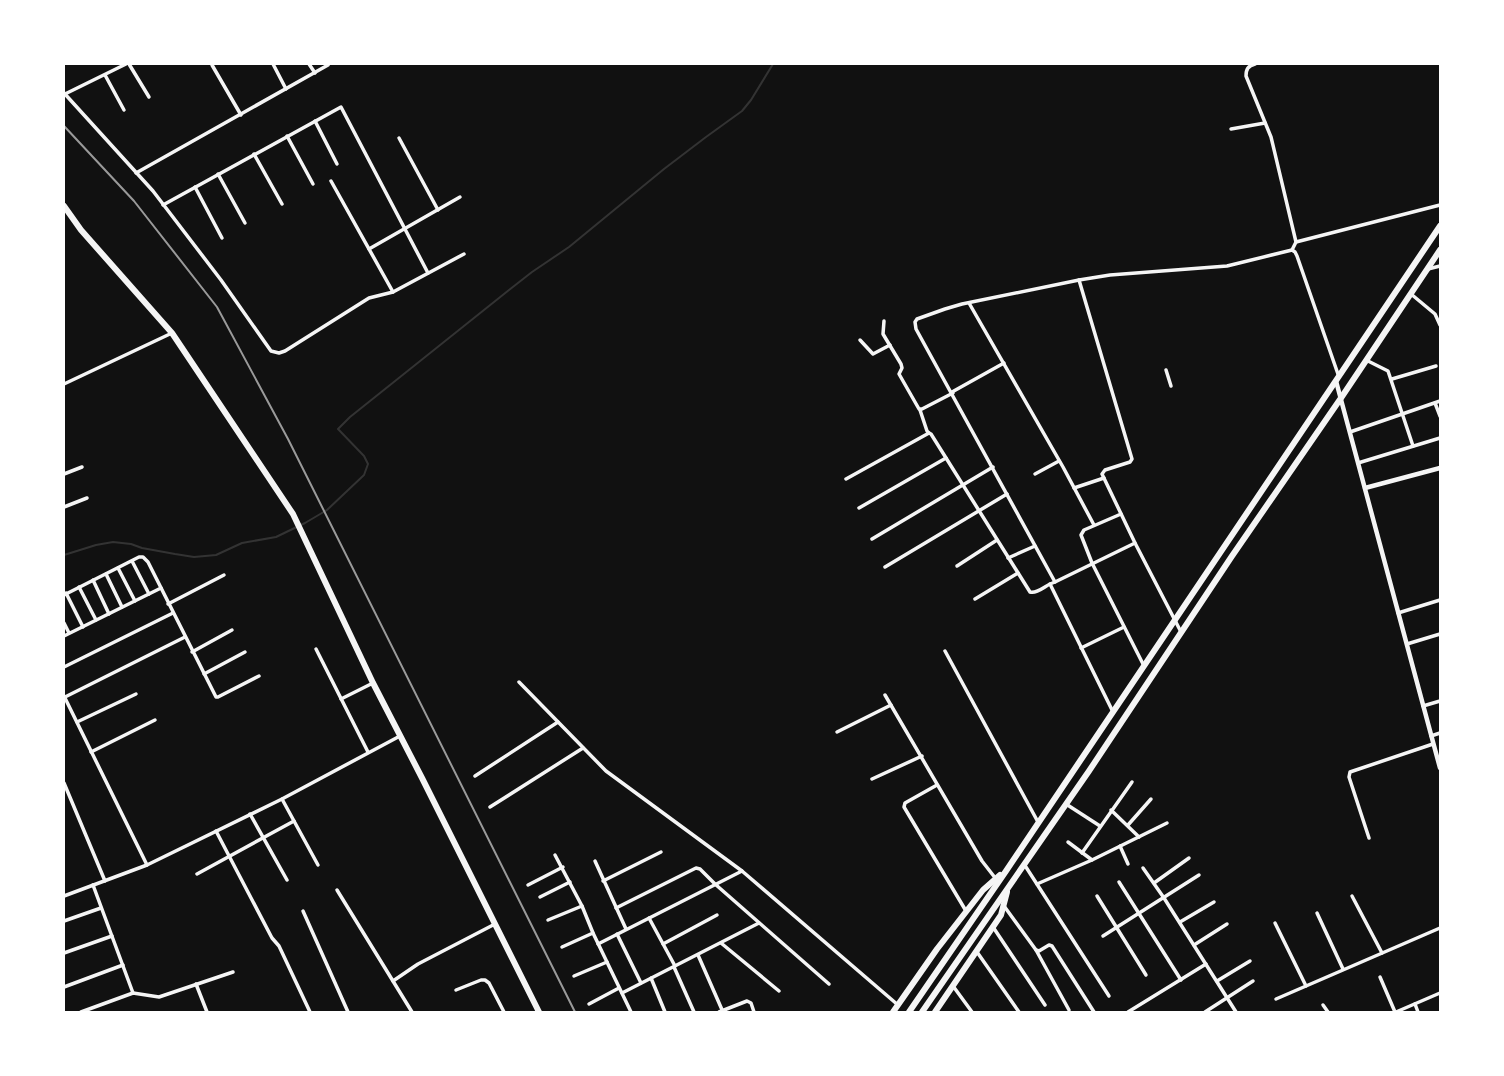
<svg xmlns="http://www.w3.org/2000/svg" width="1504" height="1076" viewBox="0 0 1504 1076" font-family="Quicksand,sans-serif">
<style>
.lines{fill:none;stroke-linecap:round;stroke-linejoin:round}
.stream{stroke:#333;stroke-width:2}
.minor{stroke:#f5f5f5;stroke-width:3.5}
.tertiary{stroke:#f5f5f5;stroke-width:4.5}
.trunk{stroke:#f5f5f5;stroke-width:6}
.rail{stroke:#9a9a9a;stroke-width:2}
</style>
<rect width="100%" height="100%" fill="#111"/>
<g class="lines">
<polyline class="stream" points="64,555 96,545 113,542 131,544 142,548 175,554 194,557 216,555 242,543 276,537 305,523 327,510 364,475 368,464 364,456 338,429 350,417 509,290 532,272 569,247 664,169 706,137 742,111 751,100 773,64"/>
<g class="minor">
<polyline points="129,64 149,97"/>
<polyline points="273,64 286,89"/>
<polyline points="309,64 315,73"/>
<path d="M1255,64C1248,66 1246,69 1246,76L1271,137L1296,242"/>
<polyline points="212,65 241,115"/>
<polyline points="105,75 124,110"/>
<polyline points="64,93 153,191 221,280 271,351 279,353 285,351 369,298 393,292 464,254"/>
<polyline points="65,94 126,64"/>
<polyline points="315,121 337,164"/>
<polyline points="1231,129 1265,123"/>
<polyline points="287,136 313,184"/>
<polyline points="399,138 438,210"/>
<polyline points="254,154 282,204"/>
<polyline points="136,173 328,65"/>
<polyline points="218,174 245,223"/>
<polyline points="331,181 393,292"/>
<polyline points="195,187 222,238"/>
<polyline points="163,205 341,107 428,273"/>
<polyline points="369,249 460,197"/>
<polyline points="1292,250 1296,242 1440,205"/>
<polyline points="1428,269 1440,266"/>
<polyline points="1079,280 1132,459 1130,462 1105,470 1102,474 1135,543 1181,632"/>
<polyline points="1411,294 1435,314 1440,325"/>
<polyline points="969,303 1063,467 1094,525"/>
<polyline points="884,321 883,334 901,364 902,368 899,374 919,409 922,409 953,393"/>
<polyline points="860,340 873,354 890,345"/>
<polyline points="1366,360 1388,371 1413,446"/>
<polyline points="1166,370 1171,386"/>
<polyline points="1392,379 1436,366"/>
<polyline points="64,384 172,333"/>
<polyline points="952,392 1004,363"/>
<polyline points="1435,403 1440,416"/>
<polyline points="920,410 927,431 929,433"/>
<polyline points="1350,432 1440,401"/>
<polyline points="1358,463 1440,438"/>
<polyline points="64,474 82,467"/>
<polyline points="1035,474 1059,461"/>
<path d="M846,479L929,433L931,434L1030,592C1036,594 1044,587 1050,584"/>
<polyline points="1074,488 1104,478"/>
<polyline points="64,507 87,498"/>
<polyline points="859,508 946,458"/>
<polyline points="1121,514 1084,530 1081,535 1092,563 1144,666"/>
<polyline points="872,539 993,467"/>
<polyline points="1008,558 1035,546"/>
<polyline points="132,561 149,594"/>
<polyline points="957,566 997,540"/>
<polyline points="885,567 1007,494"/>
<polyline points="118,568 135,601"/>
<polyline points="106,574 122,607"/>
<polyline points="93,580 109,614"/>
<polyline points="1055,582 1135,543"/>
<polyline points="79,587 96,620"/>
<polyline points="66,593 83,627"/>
<polyline points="64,595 139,557 143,557 148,562 216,697 218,697 259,676"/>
<polyline points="975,599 1018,573"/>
<polyline points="168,604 224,575"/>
<polyline points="1398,613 1440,600"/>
<polyline points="64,623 69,633"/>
<polyline points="64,636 161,588"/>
<polyline points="1407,644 1440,634"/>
<polyline points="1081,648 1124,627"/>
<polyline points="316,649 368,752"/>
<polyline points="945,651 1038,822"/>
<polyline points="192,652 232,630"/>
<polyline points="64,667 173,613"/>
<polyline points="204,674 245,652"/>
<polyline points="519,682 606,771 742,871 898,1005"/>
<polyline points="885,695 982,861 996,879"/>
<polyline points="64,696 147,865"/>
<polyline points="65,697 185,637"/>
<polyline points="341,699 373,683"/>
<polyline points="1423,706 1440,701"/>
<polyline points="1113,712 1050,584 1055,582 916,329 915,322 917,319 945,309 962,304 1079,280 1110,275 1227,266 1292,250 1295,252 1297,256 1339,377"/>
<polyline points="77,722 136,694"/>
<polyline points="837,732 891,705"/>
<polyline points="1431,736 1440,733"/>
<polyline points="91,752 155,720"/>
<polyline points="475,776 558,722"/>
<polyline points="872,779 922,756"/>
<polyline points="64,783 105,881"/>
<polyline points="937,785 905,803 904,807 966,911"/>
<polyline points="282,799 318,865"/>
<polyline points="1066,804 1100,826"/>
<polyline points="490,807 583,748"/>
<polyline points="1111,810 1139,837"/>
<polyline points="250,814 287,880"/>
<polyline points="1128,825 1151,799"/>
<polyline points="216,831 272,938 279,946 310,1012"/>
<polyline points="1369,838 1349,777 1350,772 1433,744"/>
<polyline points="1068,842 1092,860"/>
<polyline points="1120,846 1128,864"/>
<polyline points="1082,853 1132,782"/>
<polyline points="555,855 582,906 593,933 631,1012"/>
<polyline points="595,861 626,929"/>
<polyline points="1024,864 1109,996"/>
<polyline points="1143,868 1164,898 1236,1012"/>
<polyline points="197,874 294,821"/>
<polyline points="603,881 661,852"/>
<polyline points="1119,882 1181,980"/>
<polyline points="1154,883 1189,858"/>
<polyline points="1037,884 1092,860 1167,823"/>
<polyline points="93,885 133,993"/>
<polyline points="528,885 563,867"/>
<polyline points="337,890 412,1012"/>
<polyline points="64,896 147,865 282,799 400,736"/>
<polyline points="1097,896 1146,975"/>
<polyline points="1352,896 1382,953"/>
<polyline points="540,897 570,882"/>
<polyline points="1004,906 1036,950 1039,951 1049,945 1052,946 1094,1012"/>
<polyline points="616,908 696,868 700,869 715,884 829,984"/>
<polyline points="303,911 348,1012"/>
<polyline points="1317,913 1343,969"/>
<polyline points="649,918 675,966"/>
<polyline points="548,920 582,906"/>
<polyline points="64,921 101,908"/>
<polyline points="1180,922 1214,902"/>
<polyline points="1275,923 1306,986"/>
<polyline points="993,927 1045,1005"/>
<polyline points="617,934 641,983"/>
<polyline points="1103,936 1199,875"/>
<polyline points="721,943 779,991"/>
<polyline points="598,944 742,871"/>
<polyline points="663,944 717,915"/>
<polyline points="1194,945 1227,924"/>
<polyline points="562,947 593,933"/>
<polyline points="1036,950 1069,1010"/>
<polyline points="977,952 1019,1012"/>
<polyline points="64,953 112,936"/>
<polyline points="698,955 723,1012"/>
<polyline points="674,967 694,1012"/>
<polyline points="574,976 607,962"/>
<polyline points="1380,977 1395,1012"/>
<polyline points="651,978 665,1012"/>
<polyline points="393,981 418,964 495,924"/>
<polyline points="1217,981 1250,961"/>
<polyline points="196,984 207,1012"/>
<polyline points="953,986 972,1012"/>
<polyline points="64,987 123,965"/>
<polyline points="456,990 481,980 485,980 489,983 504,1012"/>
<polyline points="622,993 759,923"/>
<polyline points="1276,999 1440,928"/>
<polyline points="589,1004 619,988"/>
<polyline points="1415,1004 1418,1012"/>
<polyline points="1323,1005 1328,1012"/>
<polyline points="81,1012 133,993 159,997 233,972"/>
<polyline points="719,1012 747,1001 751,1003 754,1012"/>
<polyline points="1128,1012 1206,964"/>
<polyline points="1205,1012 1253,981"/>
<polyline points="1396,1012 1440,993"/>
</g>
<g class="tertiary">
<polyline points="1336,381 1440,768"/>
<polyline points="1365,488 1440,468"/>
</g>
<g class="trunk">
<polyline points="64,206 81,230 172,333 293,514 373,683 422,778 539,1012"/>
<polyline points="893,1012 937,949 983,890 1000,875"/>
<polyline points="909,1012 1006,871 1440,226"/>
<polyline points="922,1012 1089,771 1232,556 1341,398 1440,250"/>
<polyline points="935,1012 1001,915 1007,892"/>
</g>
<polyline class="rail" points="64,126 134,201 217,307 288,439 575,1012"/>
</g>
<rect width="1504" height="1076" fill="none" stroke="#ffffff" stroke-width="130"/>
</svg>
